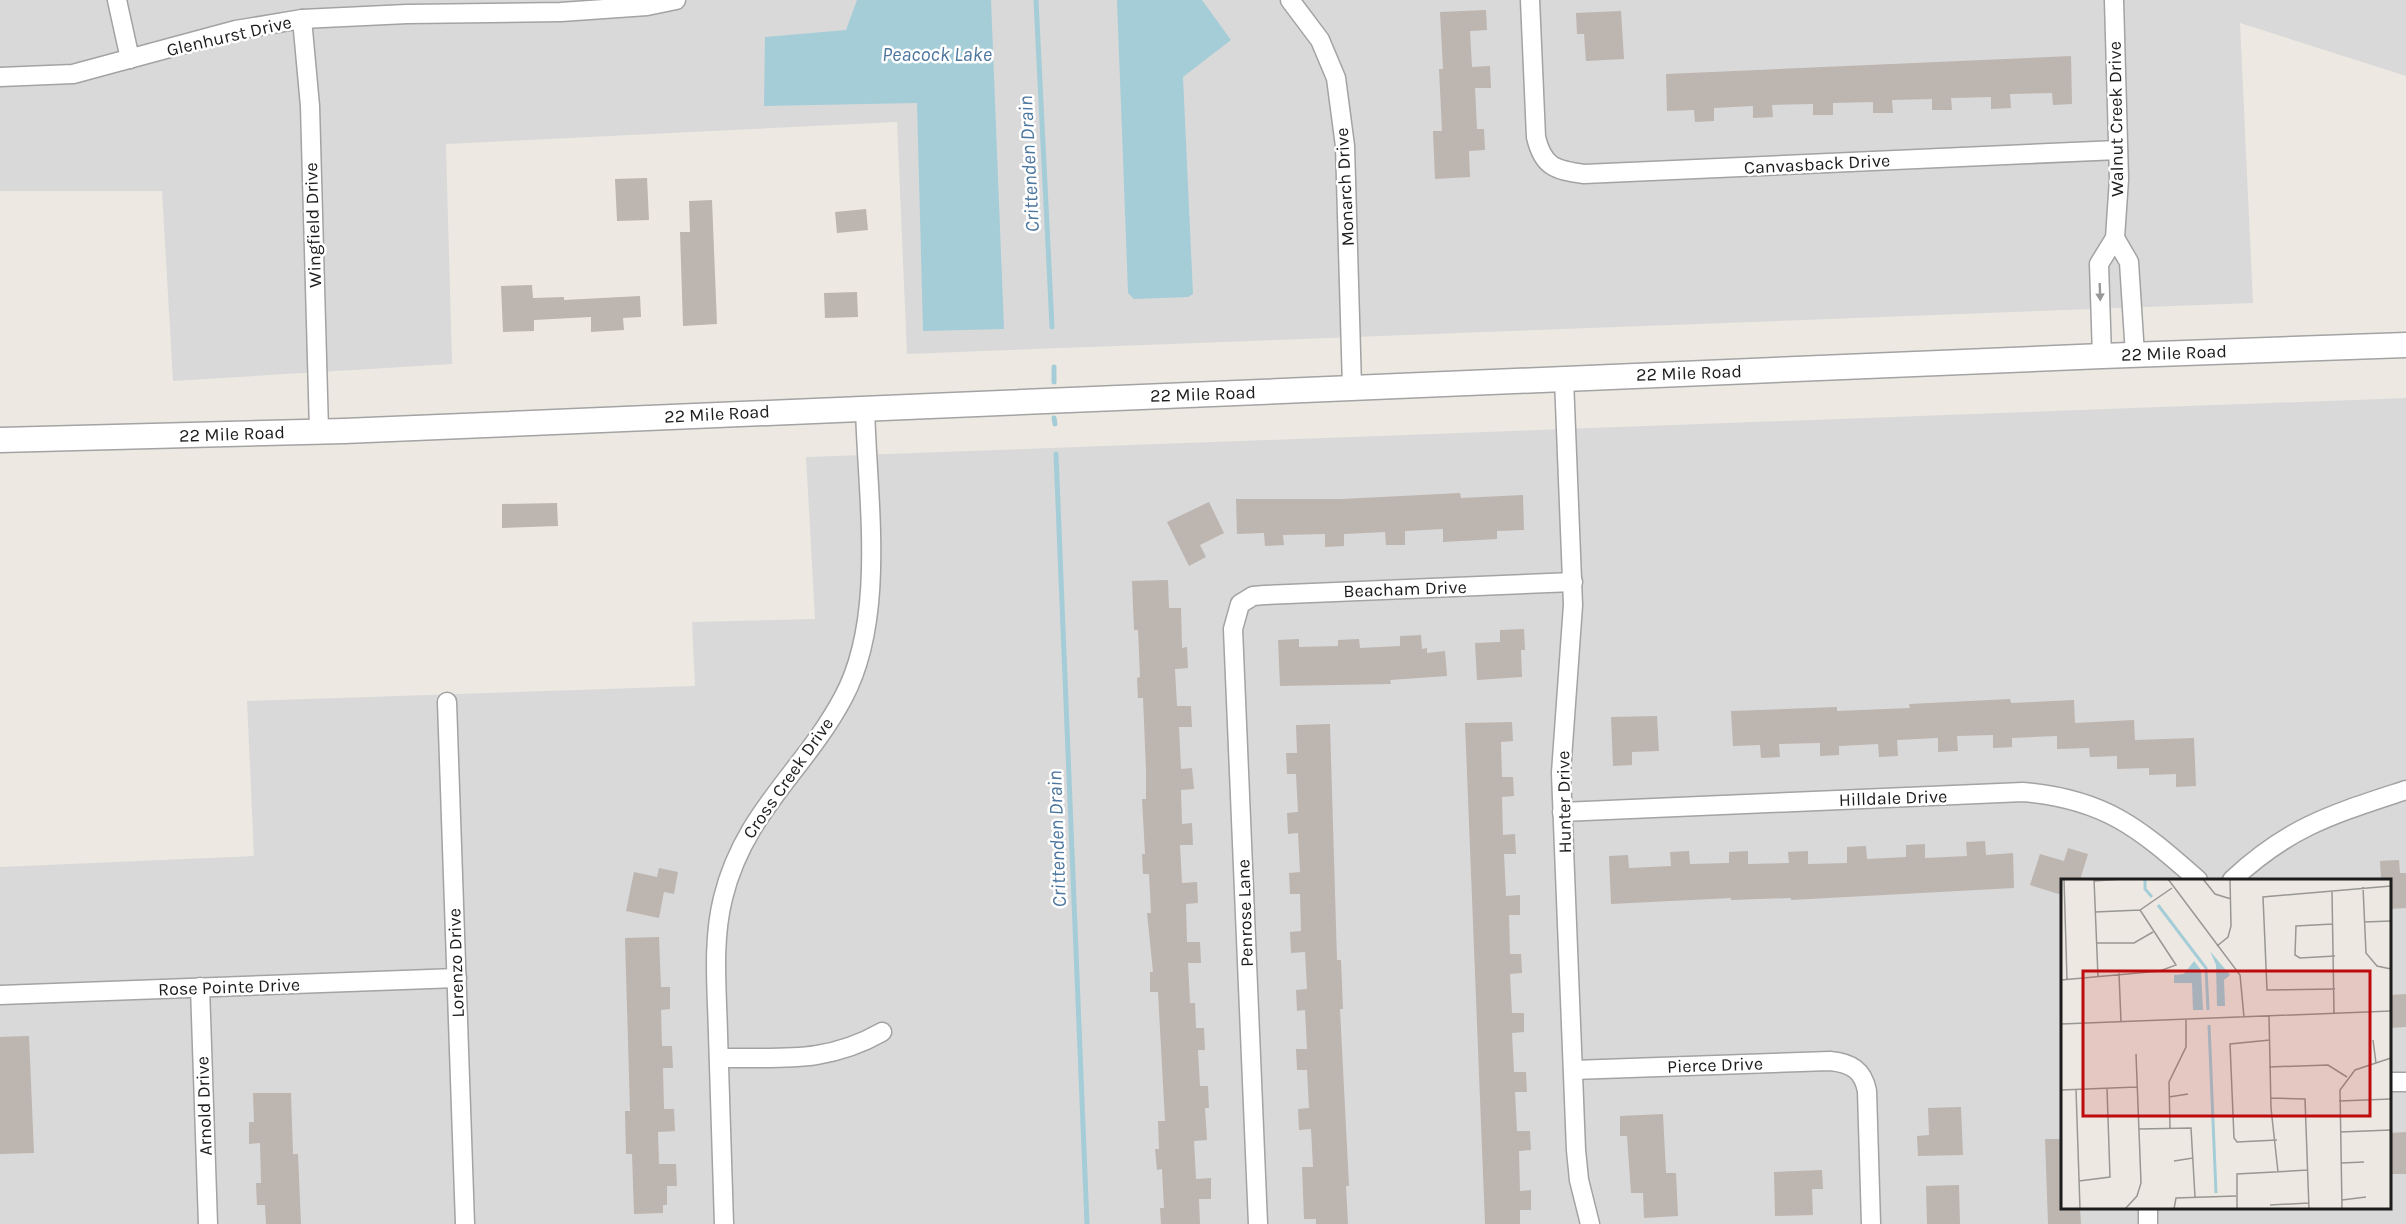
<svg xmlns="http://www.w3.org/2000/svg" width="2406" height="1224" viewBox="0 0 2406 1224" font-family="Karla,sans-serif">
<style>
.residential{fill:#dad9d9;fill-rule:evenodd}
.water{fill:#a5cdd8}
.lines{fill:none;stroke-linecap:round;stroke-linejoin:round}
.stream{stroke:#a5cdd8;stroke-width:5}
.building{fill:#bdb5af}
.minor-casing{stroke:#a3a3a3;stroke-width:21}
.tertiary-casing{stroke:#a3a3a3;stroke-width:27}
.minor{stroke:#fff;stroke-width:18}
.tertiary{stroke:#fff;stroke-width:24}
.oneway{fill:#999}
.labels{text-anchor:middle;dominant-baseline:central;stroke-width:5;stroke-linejoin:round;paint-order:stroke}
.street-label{font-size:18px;fill:#1c1c1c;stroke:#fff}
.water-label{font-size:20px;font-style:italic;fill:#4c769e;stroke:#fff}
.inset-river{fill:none;stroke:#a5cdd8;stroke-width:3}
.inset-road{fill:none;stroke:#999793;stroke-width:1.5}
.view{fill:#bd0b0e;fill-opacity:0.15;stroke:#bd0b0e;stroke-width:3}
.inset-edge{fill:none;stroke:#1c1c1c;stroke-width:3}
</style>
<rect width="100%" height="100%" fill="#ede9e2"/>
<g class="residential">
<polygon points="0,0 2406,0 2406,76 2240,23 2253,303 907,354 897,122 446,144 452,364 173,381 162,191 0,191"/>
<path d="M2406,398V1224H0V867L254,856L247,701L695,686L692,622L815,619L806,457ZM2062,880H2390V1208H2062Z"/>
</g>
<g class="water">
<polygon points="857,0 991,0 1004,329 923,331 917,103 764,106 765,37 846,30"/>
<polygon points="1117,0 1202,0 1231,40 1183,77 1193,294 1188,297 1134,299 1128,293"/>
</g>
<g class="lines">
<g class="stream">
<polyline points="1036,0 1052,327"/>
<polyline points="1054,367 1054,382"/>
<polyline points="1054,418 1055,424"/>
<polyline points="1056,454 1087,1224"/>
</g>
</g>
<g class="building">
<polygon points="1486,10 1487,30 1470,31 1472,67 1490,66 1491,88 1475,88 1477,129 1484,129 1485,150 1469,151 1470,177 1435,179 1433,131 1442,131 1439,69 1443,69 1440,12"/>
<polygon points="1621,11 1624,59 1586,61 1584,34 1577,34 1576,13"/>
<polygon points="2071,56 2072,104 2053,105 2052,93 2010,94 2011,108 1991,109 1991,97 1951,98 1952,110 1932,110 1932,99 1892,100 1893,113 1873,113 1873,102 1833,103 1833,115 1813,115 1813,104 1772,105 1773,117 1753,118 1753,106 1714,108 1714,121 1695,122 1694,110 1667,111 1666,74"/>
<polygon points="647,178 649,220 617,221 615,179"/>
<polygon points="712,200 717,324 683,326 680,232 690,232 689,201"/>
<polygon points="866,209 868,230 837,233 835,212"/>
<polygon points="532,285 533,298 564,297 564,300 640,296 641,317 623,318 624,330 591,332 591,317 534,320 534,331 503,332 501,286"/>
<polygon points="857,292 858,317 825,318 824,293"/>
<polygon points="1460,493 1461,498 1523,495 1524,530 1497,531 1497,539 1443,542 1443,529 1405,531 1405,545 1386,545 1385,532 1344,534 1344,546 1325,547 1325,534 1283,535 1284,545 1265,546 1264,533 1237,534 1236,499 1342,499"/>
<polygon points="1209,502 1224,533 1200,545 1206,557 1189,566 1167,522"/>
<polygon points="557,503 558,526 502,528 502,504"/>
<polygon points="1168,580 1169,608 1181,608 1182,648 1187,647 1188,668 1175,669 1177,706 1191,706 1192,727 1179,727 1181,769 1192,768 1194,789 1181,790 1182,824 1192,823 1193,845 1180,845 1182,883 1197,882 1198,903 1186,904 1187,942 1200,942 1201,963 1188,963 1190,1003 1195,1003 1196,1028 1204,1028 1205,1050 1198,1050 1200,1086 1208,1086 1209,1108 1205,1108 1207,1140 1194,1141 1196,1179 1211,1178 1211,1199 1199,1199 1200,1224 1161,1224 1160,1208 1164,1208 1162,1169 1157,1170 1155,1149 1159,1149 1158,1121 1165,1121 1158,992 1150,992 1150,972 1153,972 1147,913 1151,913 1149,874 1143,874 1142,854 1145,854 1142,799 1146,799 1146,770 1143,698 1138,698 1137,678 1140,677 1138,630 1134,630 1132,581"/>
<polygon points="1524,629 1525,650 1521,650 1522,677 1477,680 1475,643 1500,642 1500,630"/>
<polygon points="1421,635 1422,649 1427,648 1427,653 1445,651 1447,676 1390,680 1391,684 1280,686 1278,640 1299,639 1299,647 1338,646 1338,640 1359,639 1360,648 1400,646 1400,636"/>
<polygon points="2010,699 2011,703 2074,700 2075,723 2134,720 2135,740 2194,738 2196,786 2176,787 2176,774 2149,775 2149,768 2117,769 2117,756 2090,757 2089,748 2057,749 2057,736 2012,738 2012,747 1993,748 1993,735 1957,736 1958,751 1938,752 1938,738 1897,740 1898,756 1879,757 1878,744 1839,746 1839,755 1820,756 1820,743 1779,744 1780,757 1761,758 1760,745 1733,746 1731,711 1837,707 1837,711 1910,708 1909,704"/>
<polygon points="1657,716 1659,751 1632,752 1632,765 1613,766 1611,717"/>
<polygon points="1512,722 1513,741 1501,742 1502,777 1513,777 1514,796 1502,797 1503,835 1515,834 1516,854 1504,854 1506,896 1520,895 1520,915 1509,915 1510,954 1521,954 1522,973 1510,974 1512,1013 1524,1013 1524,1032 1512,1033 1514,1072 1526,1072 1527,1092 1515,1092 1517,1131 1530,1131 1531,1150 1519,1151 1520,1191 1531,1190 1531,1210 1520,1210 1520,1224 1485,1224 1465,723"/>
<polygon points="1330,724 1337,960 1341,960 1343,1009 1340,1009 1349,1186 1346,1186 1348,1224 1316,1224 1316,1219 1304,1219 1302,1167 1313,1167 1311,1129 1299,1130 1298,1109 1309,1108 1307,1070 1297,1070 1296,1049 1307,1049 1305,1010 1297,1011 1296,990 1307,989 1305,952 1291,953 1290,932 1301,931 1300,894 1290,894 1289,873 1300,872 1298,833 1288,834 1287,813 1298,812 1296,774 1287,774 1286,753 1297,753 1296,725"/>
<polygon points="1985,841 1986,855 2013,853 2014,888 1791,900 1791,898 1731,900 1731,898 1611,904 1609,856 1628,855 1629,868 1671,866 1670,852 1689,851 1690,864 1729,863 1729,852 1748,851 1748,864 1789,863 1788,852 1808,851 1808,864 1847,863 1847,847 1866,846 1867,859 1906,857 1906,845 1925,844 1925,858 1967,856 1966,842"/>
<polygon points="2068,848 2088,854 2080,880 2062,880 2062,895 2030,885 2040,854 2064,861"/>
<polygon points="2399,860 2400,873 2406,873 2406,908 2390,909 2390,880 2381,880 2380,861"/>
<polygon points="659,868 678,872 674,894 664,892 659,918 626,911 634,872 657,877"/>
<polygon points="659,937 661,987 670,987 670,1009 661,1010 662,1046 672,1046 673,1068 663,1068 664,1109 674,1109 675,1131 658,1132 659,1164 676,1164 677,1186 667,1186 667,1205 663,1205 663,1213 634,1214 632,1154 626,1154 625,1111 630,1111 625,938"/>
<polygon points="2406,994 2406,1027 2390,1028 2390,995"/>
<polygon points="29,1036 34,1153 0,1154 0,1037"/>
<polygon points="253,1093 291,1093 293,1154 298,1154 301,1224 266,1224 265,1205 257,1205 256,1183 261,1183 260,1143 249,1144 249,1122 254,1122"/>
<polygon points="1961,1107 1963,1155 1918,1156 1917,1136 1929,1135 1928,1108"/>
<polygon points="1663,1114 1666,1173 1676,1173 1678,1216 1644,1218 1643,1193 1631,1193 1627,1136 1620,1136 1620,1116"/>
<polygon points="2406,1132 2406,1174 2390,1174 2390,1133"/>
<polygon points="2045,1139 2062,1139 2062,1208 2080,1208 2081,1224 2048,1224"/>
<polygon points="1822,1170 1823,1189 1812,1189 1813,1215 1775,1216 1774,1172"/>
<polygon points="1959,1185 1960,1224 1927,1224 1926,1186"/>
</g>
<g class="lines">
<g class="minor-casing">
<g id="minor">
<polyline points="117,0 130,59"/>
<polyline points="1290,0 1320,40 1336,78 1345,146 1352,387"/>
<path d="M1530,0L1536,137C1543,167 1555,170 1584,174L2118,150"/>
<polyline points="302,19 310,106 319,431"/>
<polyline points="0,77 73,74 236,30 302,19 407,14 561,12 647,6 676,0"/>
<polyline points="2115,238 2129,262 2135,355"/>
<polyline points="2102,356 2099,264 2115,238 2119,179 2114,0"/>
<polyline points="1564,379 1573,605 1561,773 1576,1150 1579,1180 1590,1224"/>
<polyline points="447,702 465,1224"/>
<path d="M1562,812L2023,792C2105,799 2139,828 2198,880"/>
<path d="M2232,880C2290,826 2333,814 2406,790"/>
<polyline points="200,987 208,1224"/>
<polyline points="0,995 457,978"/>
<path d="M719,1058C781,1057 826,1064 882,1032"/>
<path d="M1573,1070L1830,1061C1851,1063 1863,1070 1867,1091L1871,1224"/>
<polyline points="2390,1082 2406,1082"/>
<polyline points="2148,1208 2148,1224"/>
<path d="M724,1224C722,1161 720,1097 718,1034C717,989 712,942 723,898C744,812 804,771 843,698C887,617 867,497 865,407"/>
<polyline points="1258,1224 1233,629 1240,604 1253,596 1265,595 1573,582"/>
</g>
</g>
<g class="tertiary-casing">
<polyline id="tertiary" points="0,440 344,431 2102,356 2406,345"/>
</g>
<use href="#minor" class="minor"/>
<use href="#tertiary" class="tertiary"/>
</g>
<defs><path id="oneway-solid" d="M-6-.8H1V-3.2L6.5 0L1 3.2V.8H-6Z" transform="scale(1.5)"/></defs>
<use class="oneway" href="#oneway-solid" transform="translate(2100 292) rotate(88)"/>
<g class="labels">
<g class="street-label">
<text transform="translate(229 36) rotate(-13)">Glenhurst Drive</text>
<text transform="translate(2116 119) rotate(-91)">Walnut Creek Drive</text>
<text transform="translate(1817 164) rotate(-3)">Canvasback Drive</text>
<text transform="translate(1345 187) rotate(-93)">Monarch Drive</text>
<text transform="translate(313 225) rotate(-92)">Wingfield Drive</text>
<text transform="translate(2174 353) rotate(-2)">22 Mile Road</text>
<text transform="translate(1689 373) rotate(-2)">22 Mile Road</text>
<text transform="translate(1203 394) rotate(-2)">22 Mile Road</text>
<text transform="translate(717 414) rotate(-3)">22 Mile Road</text>
<text transform="translate(232 434) rotate(-2)">22 Mile Road</text>
<text transform="translate(1405 589) rotate(-2)">Beacham Drive</text>
<text transform="translate(788 778) rotate(-55)">Cross Creek Drive</text>
<text transform="translate(1893 798) rotate(-2)">Hilldale Drive</text>
<text transform="translate(1564 802) rotate(-91)">Hunter Drive</text>
<text transform="translate(1245 913) rotate(-92)">Penrose Lane</text>
<text transform="translate(456 963) rotate(-92)">Lorenzo Drive</text>
<text transform="translate(229 987) rotate(-2)">Rose Pointe Drive</text>
<text transform="translate(1715 1065) rotate(-2)">Pierce Drive</text>
<text transform="translate(204 1106) rotate(-92)">Arnold Drive</text>
</g>
<g class="water-label">
<text x="937" y="54">Peacock Lake</text>
<text transform="translate(1029 164) rotate(-93)">Crittenden Drain</text>
<text transform="translate(1057 839) rotate(-92)">Crittenden Drain</text>
</g>
</g>
<g transform="translate(2061 879)">
<rect width="330" height="330" fill="#ede9e2"/>
<path d="M149,72L169,96L163,101L164,127H156L155,86ZM133,82L140,91L142,131H132L131,104H113V96L123,95Z" fill="#a5cdd8"/>
<path class="inset-river" d="M84,0V10L91,18M97,26L145,89L147,131M148,146L155,314"/>
<path class="inset-road" d="M3,0L6,101M33,0L37,98M107,0L179,96L183,138M142,0L154,15L170,20M33,2L62,0M302,8L305,74L316,87L330,90M271,12L273,134M34,33L79,31L111,9M303,43L330,42M272,45L235,47L234,76L239,79L274,77M35,64H73L92,53M156,67L167,58L170,47L169,0M58,94L60,143M0,101L99,92L115,86L79,31M274,110L206,111L202,18L330,7M208,137L210,229L217,293M0,145L330,132M209,161L169,165L173,259L176,263L216,261M312,161L315,184M208,188L267,186L286,198M15,210L19,330M0,211L76,208M108,218L127,215M210,219L244,220L248,330M278,222L330,220M109,249L108,203L125,168V140M78,250L130,249L134,318M279,253L330,251M113,282L132,279M280,284L303,283M18,302L49,298L46,209M281,321L305,318M209,326L248,324M64,330L76,317L80,304L75,175M113,330L115,319L175,317M176,330V295L247,291M281,330L279,211L294,191L330,179"/>
<path class="view" d="M22,92H309V237H22Z"/>
<rect width="330" height="330" class="inset-edge"/>
</g>
</svg>
